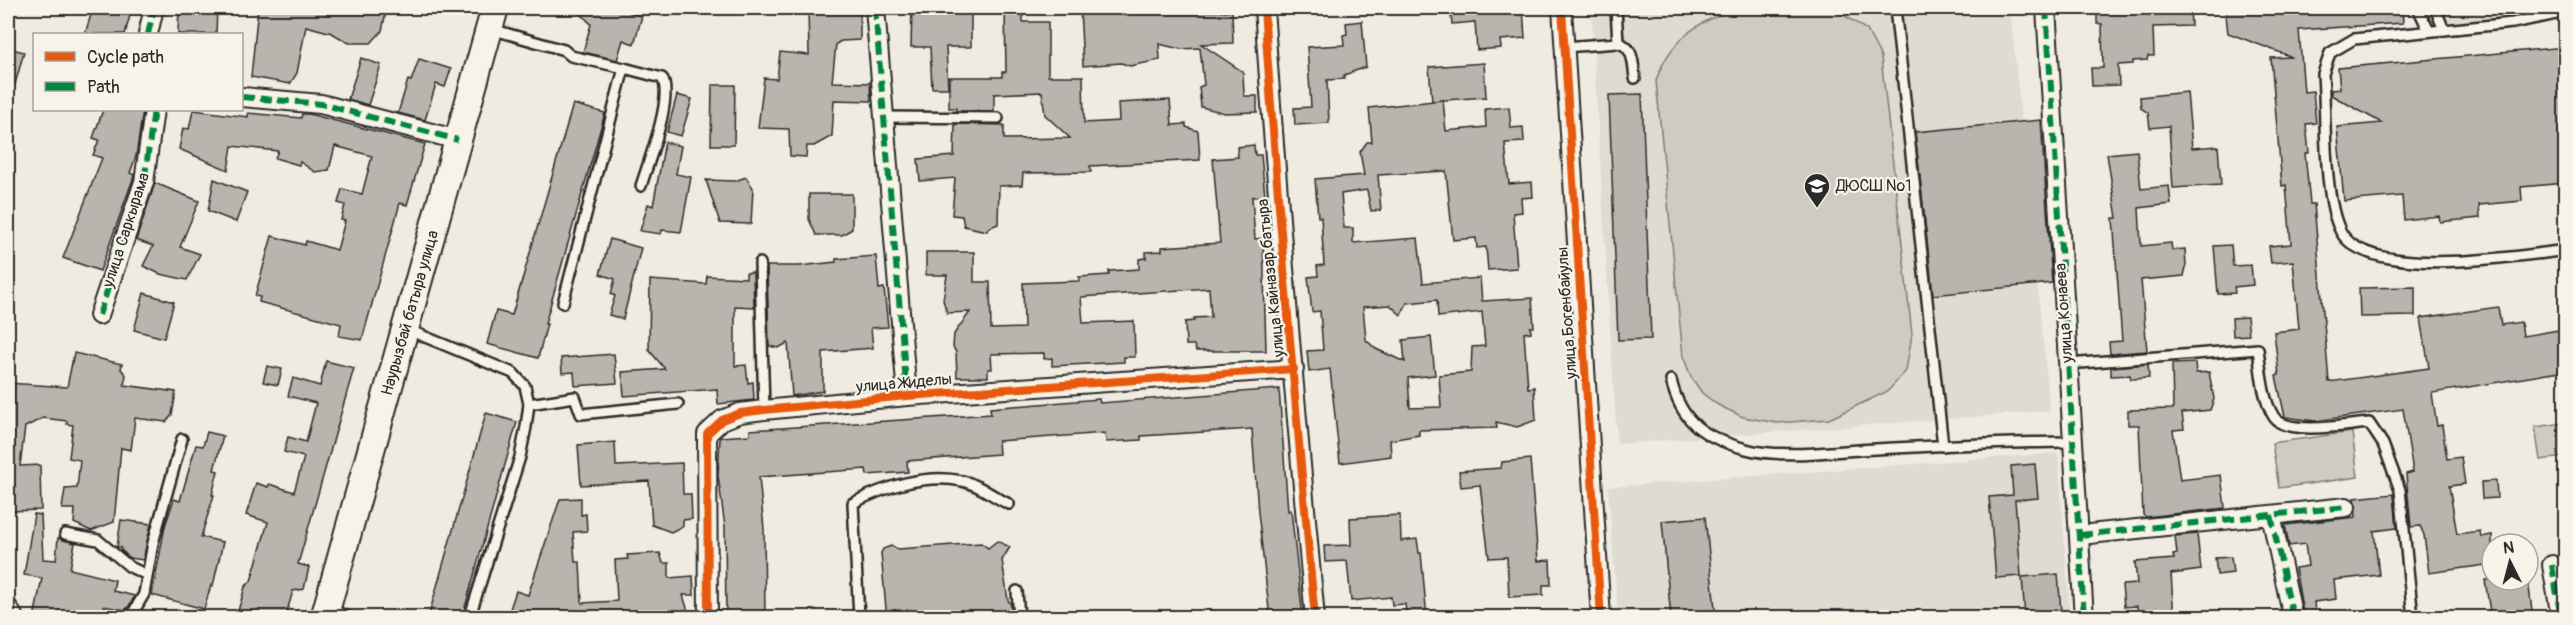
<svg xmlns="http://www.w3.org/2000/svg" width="2573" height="625" viewBox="0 0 2573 625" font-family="Pangolin,sans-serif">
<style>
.built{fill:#dedbd1}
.green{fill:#cfcbc2;stroke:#7d7b76;stroke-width:1.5}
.building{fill:#b8b5ae;stroke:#2b2b2b;stroke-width:1.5;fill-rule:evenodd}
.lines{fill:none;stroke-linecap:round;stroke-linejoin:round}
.lane-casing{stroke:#2b2b2b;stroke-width:14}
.street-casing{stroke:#2b2b2b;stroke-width:22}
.secondary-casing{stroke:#2b2b2b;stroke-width:30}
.lane{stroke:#f7f3e8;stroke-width:9}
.street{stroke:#f7f3e8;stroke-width:18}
.secondary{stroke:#f7f3e8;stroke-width:26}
.quiet{stroke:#00873e;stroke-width:6;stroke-dasharray:12 6;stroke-linecap:butt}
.cycleway-casing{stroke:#f7f3e8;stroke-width:11}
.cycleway{stroke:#e8590c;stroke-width:8}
.labels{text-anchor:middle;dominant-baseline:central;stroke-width:4.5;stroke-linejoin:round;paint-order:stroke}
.poi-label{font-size:16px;fill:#2b2b2b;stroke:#f7f3e8;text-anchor:start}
.street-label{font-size:16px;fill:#2b2b2b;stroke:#f7f3e8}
</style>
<rect width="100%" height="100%" fill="#efebe0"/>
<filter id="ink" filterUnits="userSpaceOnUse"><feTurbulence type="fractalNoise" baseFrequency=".0167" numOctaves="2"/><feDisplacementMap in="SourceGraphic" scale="12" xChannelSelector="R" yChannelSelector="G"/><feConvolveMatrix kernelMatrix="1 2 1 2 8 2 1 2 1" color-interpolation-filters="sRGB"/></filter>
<g filter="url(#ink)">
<g class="built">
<polygon points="1591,8 2010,8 2050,411 1617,444"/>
<polygon points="2424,8 2565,8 2566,10 2433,26"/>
<polygon points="2058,453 2070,617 1618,617 1608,487"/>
</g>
<g class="green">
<path d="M1746,8H1833L1867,30L1881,57L1912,334L1906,371L1888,391L1829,419L1777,423L1743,417L1718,405L1702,393L1691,377L1683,356L1656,81C1669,39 1704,15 1746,8Z"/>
<polygon points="2565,423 2565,457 2540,460 2535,427"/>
<polygon points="2352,432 2358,477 2279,488 2272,443"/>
</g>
<g class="building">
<polygon points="93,8 132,8 125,34 85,34"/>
<polygon points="179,8 217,8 216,34 178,34"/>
<polygon points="258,8 380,8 379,11 386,12 382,31 371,43 349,43 332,33 306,26 297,73 290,84 251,77"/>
<polygon points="575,8 632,8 630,13 642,16 634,44 623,40 617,60 583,52 591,24"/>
<polygon points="912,8 971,8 971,47 946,47 948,88 932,88 930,47 911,47"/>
<polygon points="1005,8 1023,8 1023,22 1048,22 1048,76 1083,76 1084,123 1119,121 1118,103 1170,100 1172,125 1186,124 1186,127 1198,131 1200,160 1090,166 1091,172 1023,173 1022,185 999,186 998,224 988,228 987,231 964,226 962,216 952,215 955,178 920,181 918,159 954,156 955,124 1004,125 1004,139 1070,138 1045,115 1042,92 994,94 994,111 956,111 956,108 949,108 949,77 1002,77 1002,72 1006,72"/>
<polygon points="1080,8 1171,8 1171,12 1232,11 1233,43 1201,44 1243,72 1244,96 1257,96 1257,112 1225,113 1201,107 1199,87 1204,85 1200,48 1180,49 1159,44 1160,60 1130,66 1121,63 1083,66"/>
<polygon points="1450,8 1523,8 1525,38 1500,40 1501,48 1477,50 1475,22 1452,24"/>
<polygon points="2097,8 2190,8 2191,26 2153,27 2154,56 2148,56 2147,60 2133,61 2133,64 2118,65 2119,85 2092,86 2091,68 2103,68 2102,24 2097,24"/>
<polygon points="2225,8 2402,8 2403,23 2299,30 2304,92 2313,91 2316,123 2306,124 2309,153 2305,153 2310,204 2314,204 2329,382 2429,368 2421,318 2498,307 2501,325 2521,322 2523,336 2565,329 2565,371 2432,393 2437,426 2442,425 2447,459 2461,457 2465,484 2449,486 2457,534 2480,531 2481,537 2492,535 2492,564 2429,573 2424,535 2420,526 2411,527 2406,474 2413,472 2403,409 2315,421 2285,417 2276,376 2279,375 2274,332 2299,329 2293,261 2271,263 2269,246 2291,244 2286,185 2282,186 2271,58 2292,57 2228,33"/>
<polygon points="808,10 860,10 860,40 841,41 836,44 832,82 870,83 871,101 834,100 832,136 814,146 807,146 806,157 790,156 789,129 758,128 764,78 777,79 780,52 809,55"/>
<polygon points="1362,21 1366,67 1344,75 1344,79 1327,80 1329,123 1295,125 1294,108 1311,107 1307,47 1344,45 1343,35 1347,34 1346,23"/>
<polygon points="2565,47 2565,183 2521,187 2522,201 2479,205 2480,218 2440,222 2439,216 2404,220 2402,196 2344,201 2337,127 2382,123 2331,95 2331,90 2340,89 2338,68"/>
<polygon points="8,48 24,52 12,95 8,94"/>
<polygon points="361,58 381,65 368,105 348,99"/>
<polygon points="419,59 451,69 445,87 436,84 425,120 398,113 408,80 411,81"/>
<polygon points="1484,63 1486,97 1432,101 1429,67"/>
<polygon points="712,85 735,85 734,145 711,145"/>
<polygon points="2187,92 2192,148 2218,146 2221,185 2173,188 2169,126 2150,128 2148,113 2141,108 2140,97"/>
<polygon points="1642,94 1651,339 1618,340 1609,95"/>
<polygon points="677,95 692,99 681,136 667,132"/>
<path d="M1443,100L1446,131L1486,127L1485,109L1509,107L1511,128L1523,127L1524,142L1505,143L1509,184L1532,182L1533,197L1521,198L1522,212L1513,213L1517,268L1488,270L1486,247L1477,248L1476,238L1453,240L1446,171L1378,175L1381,210L1371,211L1367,190L1341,194L1344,228H1353V243L1418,238L1423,283L1480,278L1482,301L1532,298L1534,327H1530L1531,332L1524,333L1528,388L1534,387L1536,420L1517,427L1496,422L1497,428L1419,430V435L1390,440L1391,456L1340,463L1330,369L1309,372L1307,351L1323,350L1320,311L1312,312L1308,277L1318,276L1317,266L1324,265L1321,217H1318L1315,179L1364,175L1360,152L1367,142H1372L1369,108ZM1437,300L1438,317L1482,312L1485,346L1472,347L1471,372L1439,375L1441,407L1410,408L1408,378L1435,375L1431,337L1403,340L1405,362L1376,349L1366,340L1363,307L1390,305L1401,315L1407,303Z"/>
<polygon points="573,104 605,113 545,324 547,324 538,358 487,344 496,311 512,315"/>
<polygon points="103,110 143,110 136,156 130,173 134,175 133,179 100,271 63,258 102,158 93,155 99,140 93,138"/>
<polygon points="193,110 248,117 248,113 301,118 302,114 309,114 425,144 407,205 400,203 362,340 339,336 341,324 259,302 260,297 255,296 272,236 305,245 306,241 337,250 345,221 341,220 345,205 338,203 342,189 362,194 372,156 335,146 329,170 315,172 300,162 299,165 275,158 278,151 232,146 228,170 179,149 183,128 189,129"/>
<polygon points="2041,120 2052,283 1933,295 1915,132"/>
<polygon points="665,142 681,146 676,174 691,177 681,232 662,230 661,234 640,231 648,204 653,206"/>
<polygon points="1254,145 1255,155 1261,155 1265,196 1252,197 1255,239 1263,238 1266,351 1196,351 1194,345 1186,345 1185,322 1194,321 1194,318 1211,317 1209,288 1081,297 1083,323 1134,321 1135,357 1124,357 1124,362 1052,366 1052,358 1044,359 1044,353 991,354 992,369 988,369 988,377 957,377 956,352 953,347 954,334 970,312 947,313 943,300 947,275 926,275 926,252 974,252 974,282 990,282 991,329 1024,328 1023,283 1079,281 1079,277 1109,275 1109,271 1139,269 1139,259 1146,258 1146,252 1162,251 1162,247 1220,243 1213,159 1238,157 1237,147"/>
<polygon points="2137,151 2141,189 2169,186 2171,204 2139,208 2141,246 2171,243 2172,250 2185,249 2186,267 2184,276 2141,280 2147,351 2110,354 2109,342 2122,341 2113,218 2117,218 2107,154"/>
<polygon points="746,177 753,188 751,224 720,223 706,180 735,181"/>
<polygon points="214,179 247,192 236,222 208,211"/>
<polygon points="155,183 199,201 180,247 200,254 187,280 160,274 143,266 153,246 136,240"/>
<polygon points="809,194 852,194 852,229 842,235 816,235 809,219"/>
<polygon points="610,239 641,248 623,319 609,315 615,296 611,294 615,279 600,274"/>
<polygon points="2231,245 2233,266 2251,265 2253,285 2234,287 2235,293 2218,294 2214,246"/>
<polygon points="876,256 879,289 884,288 888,327 871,328 873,348 823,352 823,391 792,396 788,343 778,348 769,346 767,266 799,266 836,262 836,259"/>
<polygon points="753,272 754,307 735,306 735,366 746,365 748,383 753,382 754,400 718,404 717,389 624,396 622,372 665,369 649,350 650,280 706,284 707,276 746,278 746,273"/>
<polygon points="2415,287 2415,316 2360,317 2359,288"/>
<polygon points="144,293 174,302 164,338 134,330"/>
<polygon points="2247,317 2249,335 2233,336 2232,318"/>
<polygon points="74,353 122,364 121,369 126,375 124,385 176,392 172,415 166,422 135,418 131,450 121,448 114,522 91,531 74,523 75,509 62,509 65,489 77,488 80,460 69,458 73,425 67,424 67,421 43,418 25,427 20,466 40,465 41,510 8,511 8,383 67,387"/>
<polygon points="614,354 617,383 575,386 574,372 562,373 561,358"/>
<polygon points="326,361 354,368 298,564 309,567 304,589 293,591 285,618 240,618 242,612 238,611 245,587 251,581 268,522 246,515 256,483 268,487 269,484 294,492 304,457 284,452 288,437 306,442 316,403 288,396 293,378 320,386"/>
<polygon points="2195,363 2196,373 2209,372 2214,399 2210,410 2182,413 2184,429 2173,430 2180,480 2221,475 2225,508 2146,517 2143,515 2139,425 2128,425 2128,410 2173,409 2172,364"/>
<polygon points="2148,364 2149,378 2131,379 2130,375 2111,376 2111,367"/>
<polygon points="267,366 282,369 278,385 263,382"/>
<polygon points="1279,389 1288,511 1291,510 1303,618 1270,618 1258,512 1252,429 1141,436 1141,440 1106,442 1105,433 998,441 999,454 907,461 908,472 867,475 866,469 759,477 764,529 765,618 726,618 725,527 718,475 720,437 750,435 750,430 991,414 990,408 1099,399 1100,403"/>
<polygon points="486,413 517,422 462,618 428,618"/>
<polygon points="207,432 223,436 214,470 218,471 212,495 214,495 201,537 223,542 213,586 211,585 204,609 152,595 165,526 174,499 180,501 196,445 203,446"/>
<polygon points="615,442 616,466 682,463 683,494 691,494 692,519 683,520 683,526 671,532 652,525 649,481 581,485 578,445"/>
<polygon points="1530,459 1538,561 1550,560 1551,585 1543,585 1543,595 1509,597 1507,557 1489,558 1480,485 1461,487 1459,471 1501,468 1502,462"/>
<polygon points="2035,464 2038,498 2015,500 2021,576 1996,578 1989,497 2013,495 2011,466"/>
<polygon points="2496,481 2497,498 2482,499 2481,482"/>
<polygon points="2394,494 2397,528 2374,531 2379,575 2334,580 2336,599 2314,602 2315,612 2303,613 2295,568 2308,566 2305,544 2289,546 2285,525 2356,517 2354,498"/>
<polygon points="581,498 581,515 586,514 587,531 573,532 575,562 580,562 582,603 617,601 615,560 628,559 627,555 660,553 663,563 669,563 669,578 693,576 694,595 683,595 690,618 507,618 516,591 528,595 560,499"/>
<polygon points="34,514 41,515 43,559 56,560 58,538 75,543 70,569 115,580 113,591 135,596 129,606 125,610 104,606 101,618 34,618 42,578 24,575"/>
<polygon points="1400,515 1401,541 1417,539 1419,553 1421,553 1427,618 1412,618 1411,612 1406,612 1405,604 1392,605 1391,597 1351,601 1347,561 1325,562 1324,546 1351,545 1350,518"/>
<polygon points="1705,517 1716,618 1671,618 1662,521"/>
<polygon points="121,520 151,524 143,560 130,558 121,550 121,547 117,547"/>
<polygon points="2197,534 2201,570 2171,574 2174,618 2138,618 2137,606 2124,607 2122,585 2137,584 2135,562 2174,559 2173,555 2177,554 2175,536"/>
<polygon points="997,541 1010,547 1002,560 1008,600 1011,605 1010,618 988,614 957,618 882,618 886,609 881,553 883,549 891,546 898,549 981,543 988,548"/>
<polygon points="2231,557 2233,573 2217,575 2215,558"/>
<polygon points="2058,574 2061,612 2055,617 2025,617 2022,577"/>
<polygon points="2485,580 2528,580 2533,618 2491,618"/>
</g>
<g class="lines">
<g class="lane-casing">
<g id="lane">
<polyline points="1895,8 1943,446"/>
<polyline points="2418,8 2429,31"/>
<polyline points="2435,8 2444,30"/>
<path d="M2566,12L2513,23L2354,39L2330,53L2323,74C2326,115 2323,199 2341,232C2368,281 2519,256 2566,250"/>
<polyline points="491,29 564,50 571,56 624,68 563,303"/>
<path d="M1618,43C1634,46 1633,65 1635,78"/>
<polyline points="1564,47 1618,43 1616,8"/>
<path d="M624,68L662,78C674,97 648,163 641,186"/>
<polyline points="883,117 998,118"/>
<polyline points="760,263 764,410"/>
<polyline points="406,329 513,373 525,386 529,404 526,427 520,457 471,613"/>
<path d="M2068,364L2258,349C2261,371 2262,398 2274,417C2286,436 2348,425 2369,423L2383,444L2400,490L2413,618"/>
<path d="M1671,380C1681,423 1705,438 1746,449C1777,458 1827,452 1859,450C1931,446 2002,442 2073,442"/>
<polyline points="529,404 575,397 581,414 678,404"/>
<polyline points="65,534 98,540 130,567 147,575"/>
<polyline points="1017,591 1019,618"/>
<polyline points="329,608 350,618"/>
<polyline points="130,618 144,594 153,543 182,439"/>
<path d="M859,618L853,503C884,487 927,473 962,481C979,484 993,497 1009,504"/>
</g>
</g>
<g class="street-casing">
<g id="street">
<polyline points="875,8 907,396"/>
<path d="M1264,8C1278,211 1296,414 1315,618"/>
<polyline points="1562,8 1601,618"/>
<polyline points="2046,8 2084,618"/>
<polyline points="148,34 154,8"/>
<polyline points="242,97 321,104 458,140"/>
<polyline points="99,315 144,182 154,110"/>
<polyline points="2271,515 2293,618"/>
<polyline points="2080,535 2346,507"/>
<polyline points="2552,565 2561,618"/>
<polyline points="8,608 14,618"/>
<polyline points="708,618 707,434 722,420 740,413 764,410 907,396 1294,369"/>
</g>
</g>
<g class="secondary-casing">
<polyline id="secondary" points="324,618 495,8"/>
</g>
<use href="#lane" class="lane"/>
<use href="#street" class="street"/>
<use href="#secondary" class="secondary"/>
<g class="quiet">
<polyline points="875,8 907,396"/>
<polyline points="2046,8 2084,618"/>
<polyline points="148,34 154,8"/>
<polyline points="242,97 321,104 458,140"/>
<polyline points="99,315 144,182 154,110"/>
<polyline points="2271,515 2293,618"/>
<polyline points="2080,535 2346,507"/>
<polyline points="2552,565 2561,618"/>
<polyline points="8,608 14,618"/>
</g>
<g class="cycleway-casing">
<g id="cycleway">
<path d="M1264,8C1278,211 1296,414 1315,618"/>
<polyline points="1562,8 1601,618"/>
<polyline points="708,618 707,434 722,420 740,413 764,410 907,396 1294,369"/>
</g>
</g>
<use href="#cycleway" class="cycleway"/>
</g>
</g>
<defs>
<g id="school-pin" transform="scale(1.35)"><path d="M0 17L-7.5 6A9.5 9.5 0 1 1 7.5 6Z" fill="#2b2b2b" stroke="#f7f3e8"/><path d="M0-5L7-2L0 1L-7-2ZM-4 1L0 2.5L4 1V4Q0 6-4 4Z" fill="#fff"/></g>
</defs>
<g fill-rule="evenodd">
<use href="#school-pin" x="1817" y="186"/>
</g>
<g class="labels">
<g class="poi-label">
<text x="1836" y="186">ДЮСШ №1</text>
</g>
<g class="street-label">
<text transform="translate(126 230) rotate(-72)">улица Саркырама</text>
<text transform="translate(1271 278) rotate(-96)">улица Кайназар батыра</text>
<text transform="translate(410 313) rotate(-74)">Наурызбай батыра улица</text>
<text transform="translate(1567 313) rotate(-94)">улица Богенбайулы</text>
<text transform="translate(2064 313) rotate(-94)">улица Конаева</text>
<text transform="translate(904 383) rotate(-5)">улица Жиделы</text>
</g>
</g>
<rect width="2573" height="625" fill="none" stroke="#f7f3e8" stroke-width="30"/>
<rect x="15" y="15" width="2543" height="595" fill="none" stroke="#2b2b2b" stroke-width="2" filter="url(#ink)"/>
<rect x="33" y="33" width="210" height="78" fill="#f7f3e8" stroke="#a5a39c" stroke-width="1.5"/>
<rect x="45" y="52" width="30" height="9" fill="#e8590c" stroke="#a5a39c" stroke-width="1.5"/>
<text x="87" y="63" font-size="18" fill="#2b2b2b">Cycle path</text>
<rect x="45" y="82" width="30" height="9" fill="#00873e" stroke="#a5a39c" stroke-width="1.5"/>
<text x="87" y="93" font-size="18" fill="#2b2b2b">Path</text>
<g transform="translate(2510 562) rotate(354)"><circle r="28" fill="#f7f3e8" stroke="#a5a39c" stroke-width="1.5"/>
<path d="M0-4.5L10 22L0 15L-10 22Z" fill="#2b2b2b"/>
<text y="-9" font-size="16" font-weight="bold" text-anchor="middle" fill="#2b2b2b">N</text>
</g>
</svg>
